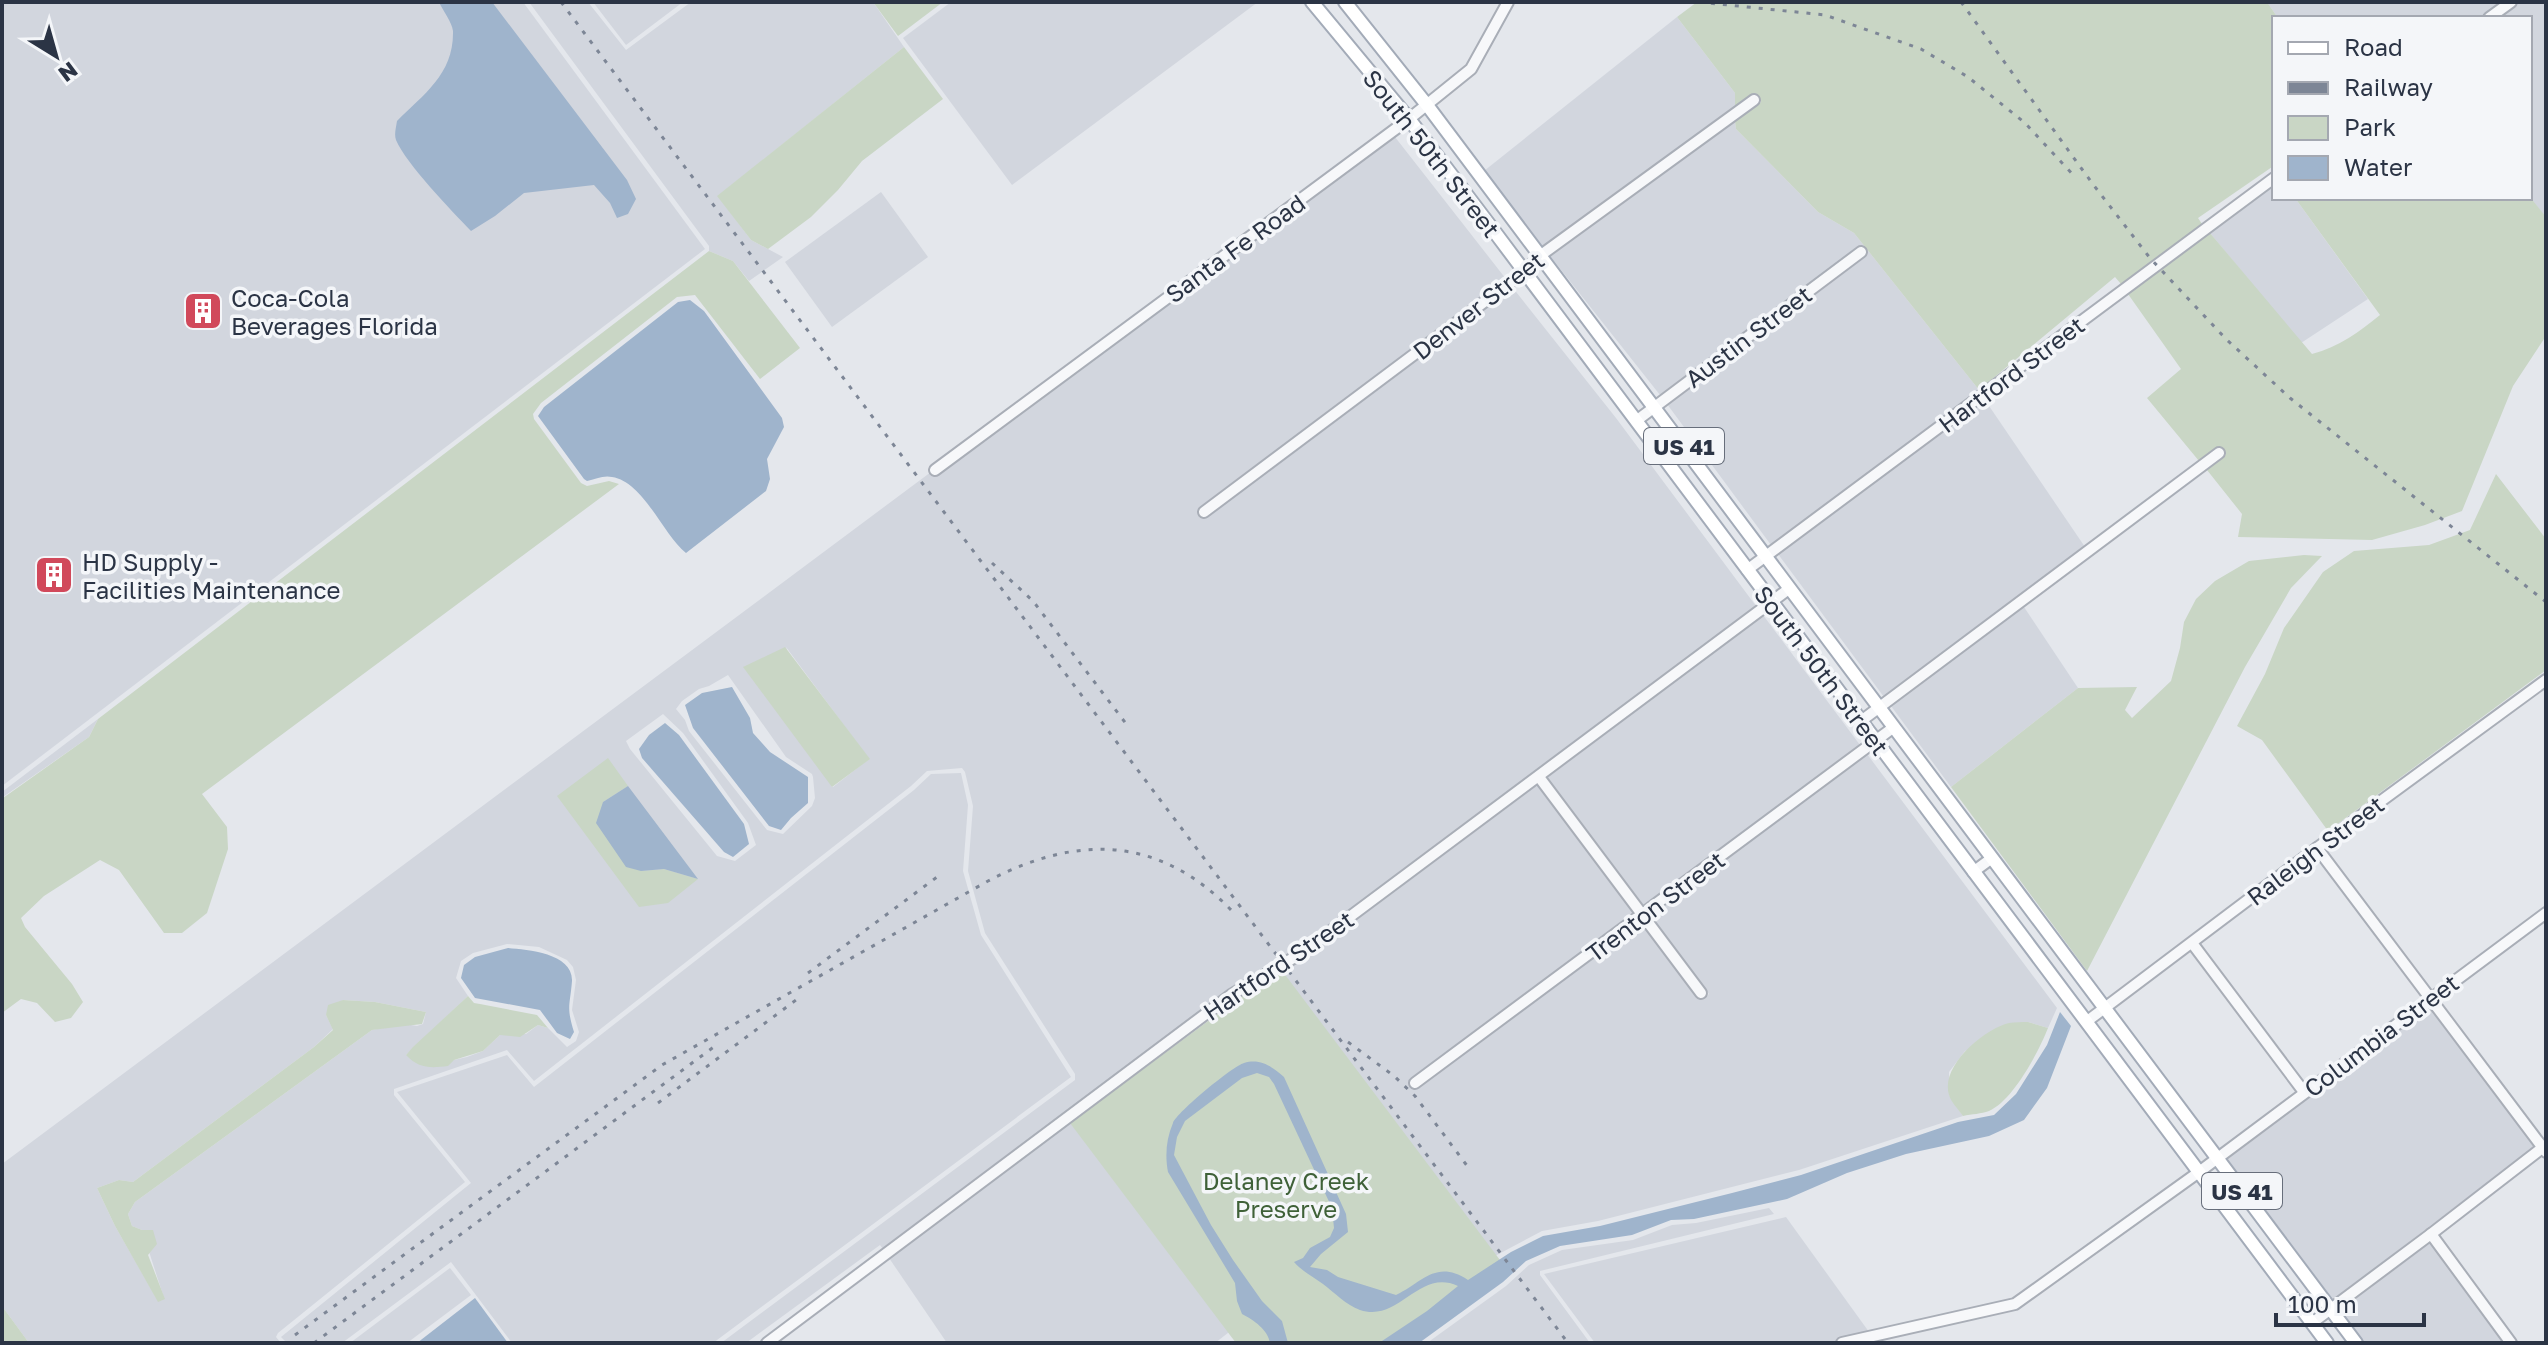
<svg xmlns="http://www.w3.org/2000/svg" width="2548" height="1345" viewBox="0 0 2548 1345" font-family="'Golos Text',sans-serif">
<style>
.built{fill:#d2d6de;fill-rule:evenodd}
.green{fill:#c9d6c5}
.water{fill:#9fb4cc}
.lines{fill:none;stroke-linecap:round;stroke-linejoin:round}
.minor-casing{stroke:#a9aeb7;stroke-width:14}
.major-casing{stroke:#a3abb8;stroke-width:16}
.minor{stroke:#f7f8fa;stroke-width:10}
.major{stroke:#fff;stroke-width:12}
.rail{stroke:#7d8696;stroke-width:3;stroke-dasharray:4 8;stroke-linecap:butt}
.labels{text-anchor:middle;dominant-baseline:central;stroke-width:7;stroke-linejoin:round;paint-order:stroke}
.shield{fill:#f4f6f9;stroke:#676e7b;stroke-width:2}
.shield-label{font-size:22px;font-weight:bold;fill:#2b3445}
.street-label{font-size:24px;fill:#2b3445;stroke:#f4f6f9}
.poi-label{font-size:24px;fill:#2b3445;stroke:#f4f6f9;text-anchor:start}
.park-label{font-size:24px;fill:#3f6138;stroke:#f4f6f9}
</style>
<rect width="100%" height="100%" fill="#e4e7ec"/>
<g class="built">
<polygon points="2,2 523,2 705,249 2,786"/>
<polygon points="529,2 588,2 626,50 691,2 873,2 904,47 718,196 751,240 783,257 749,281 733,261 709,251 709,246"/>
<polygon points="593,2 683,2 626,45"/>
<polygon points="951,2 1258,2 1012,185 903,38"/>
<polygon points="2267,2 2501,2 2480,18 2278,18"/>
<polygon points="2520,2 2546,2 2545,217 2530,197 2530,18 2499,18"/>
<polygon points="1677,17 1735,93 1735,107 1543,247 1484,171"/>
<polygon points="1735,121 1736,129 1818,212 1854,233 1979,390 1771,545 1667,404 1868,254 1862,245 1660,395 1550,256"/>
<path d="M1395,137L1506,279L1197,510L1203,519L1513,288L1616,418L1756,606L1297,950L1270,966L1268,964L1228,990L883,1249L880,1245L746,1343H721L1075,1080V1074L985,933L968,871L973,806L965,772L962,768L927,771L911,786L534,1081L507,1050L394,1089V1095L465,1182L278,1333L276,1337L281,1343H29L2,1306V1164L931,472L935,477ZM786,647L869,759L833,787H832ZM728,675L786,757L812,774L813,777L815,798L812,806L783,834L767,830L689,731L685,720L676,709L682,701L699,689L709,686ZM663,714L683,733L748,823L756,845L735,861L717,856L630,749L626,741ZM507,944L539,947L567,960L573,967L576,980L572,1010L579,1032L576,1041L567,1047L548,1028L538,1025L526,1034L500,1035L483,1051L467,1057L454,1060L406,1055L468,996L456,978L461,961L473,953ZM343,1000L375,1002L426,1012L423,1024L417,1026L405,1024L372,1030L135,1202L128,1214L132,1226L142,1230L164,1298L158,1301L115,1226L97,1188L119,1180L133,1182L314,1047L333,1029L326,1015Z"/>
<polygon points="2274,185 2274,198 2295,198 2368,299 2301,343 2210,233"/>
<polygon points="881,192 928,257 832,327 785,262"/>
<polygon points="1985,400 2085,547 1884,697 1778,554"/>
<polygon points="2024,607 2078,688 1951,787 1891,706"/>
<polygon points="1763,615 1860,745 1645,907 1547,778"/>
<polygon points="98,719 89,737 3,797 2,802 2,792"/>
<polygon points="1867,754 2057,1008 2048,1028 2028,1022 1965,1051 1949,1072 1949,1095 1963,1116 1799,1170 1598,1221 1542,1231 1495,1256 1277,975 1304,959 1539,784 1637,913 1408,1082 1415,1090 1643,922 1701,1000 1709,994 1651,916"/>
<polygon points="961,773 968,805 963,871 981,935 1071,1077 713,1343 512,1343 451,1262 342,1343 287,1343 281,1337 471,1183 397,1092 507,1055 534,1087 914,790 931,774"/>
<polygon points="2432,1006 2535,1146 2333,1300 2227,1158"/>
<polygon points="1079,1116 1233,1329 1215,1343 947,1343 889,1258"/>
<polygon points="1769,1208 1774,1214 1540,1271 1540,1275 1590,1343 1427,1343 1506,1286 1529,1265 1562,1250 1633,1240 1672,1225 1696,1223"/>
<polygon points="1786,1217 1877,1343 1595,1343 1544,1274"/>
<polygon points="2431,1242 2504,1343 2365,1343 2340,1309"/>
<polygon points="450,1268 471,1295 407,1343 350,1343"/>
</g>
<g class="green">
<polygon points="873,2 943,2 898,36"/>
<polygon points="1697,2 2267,2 2278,18 2274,18 2274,168 2272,167 2198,218 2202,224 2121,284 2115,277 1979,390 1854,233 1818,212 1736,129 1735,121 1761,102 1755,93 1735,107 1735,93 1677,17"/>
<polygon points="904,47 943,99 862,161 838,190 811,217 768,249 751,240 717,196"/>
<path d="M2530,197L2546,217V336L2513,386L2462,511L2425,525L2372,540L2238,537L2242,514L2207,470L2226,454L2219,446L2199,461L2147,398L2181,369L2128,294L2210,233L2312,354C2339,347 2359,332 2380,315L2295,198Z"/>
<polygon points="709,251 733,261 800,348 760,379 695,295 677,297 541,403 533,414 534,419 581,483 587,486 609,481 619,484 202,794 227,827 228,849 207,913 182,933 164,933 119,870 100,860 44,896 21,918 25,927 72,984 83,1002 71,1018 55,1022 37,1003 21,999 2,1013 3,798 89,737 98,719"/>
<polygon points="2496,474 2546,539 2546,670 2328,831 2262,740 2237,726 2265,674 2284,628 2323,572 2354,551 2429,545 2470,530"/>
<polygon points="2304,555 2322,556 2291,588 2245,667 2087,971 1951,787 2078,688 2137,687 2125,710 2132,718 2171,681 2180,648 2184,622 2196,599 2215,581 2249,561"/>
<polygon points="785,647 870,759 832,787 743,667"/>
<polygon points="608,758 628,786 603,802 641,871 664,869 698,879 668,903 639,907 557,796"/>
<polygon points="1280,968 1503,1264 1398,1343 1236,1343 1070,1123"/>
<path d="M468,996L474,1003L480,1004L537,1015L548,1028L538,1025L520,1037L500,1035L483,1051L454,1060L448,1066C431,1068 419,1069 406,1055L413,1047Z"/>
<polygon points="343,1000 375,1002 426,1012 422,1024 372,1030 135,1202 128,1214 132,1226 142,1230 153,1230 157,1244 148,1255 165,1299 158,1302 115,1226 97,1188 119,1180 133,1182 314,1047 333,1030 326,1015 328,1005"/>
<path d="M2028,1022L2048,1028C2039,1051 2013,1101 1989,1111C1981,1114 1972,1114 1963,1116C1959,1110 1951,1102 1949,1095C1940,1066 1984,1029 2009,1023C2015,1022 2022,1022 2028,1022Z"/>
<polygon points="2,1306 29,1343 2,1343"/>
</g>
<g class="water">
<path d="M439,2H492L627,180L636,199L628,214L617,218L610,203L594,185L524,193L495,216L471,231C451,210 407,165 396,140C394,134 396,128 397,121C424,94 454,74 453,31C452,22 443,11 439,2Z"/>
<path d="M690,300L704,311L782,418L784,427L767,459L770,479L766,491L686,553C663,535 644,482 612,477C604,475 595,479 587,481L584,479L538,416L544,407L678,302Z"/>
<polygon points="732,687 750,718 753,733 770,752 808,777 808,803 791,818 781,830 769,826 693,728 685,705 702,693"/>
<polygon points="665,723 679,735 744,824 749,844 733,857 724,852 642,758 639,749 649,735"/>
<polygon points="628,786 698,879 664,869 641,871 626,867 596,823 603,802"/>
<path d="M508,948C528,950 573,953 572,981C570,1006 566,1006 574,1032L570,1039L557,1033L540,1010L475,998L461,978L464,965L475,957Z"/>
<path d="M2060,1012L2071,1026L2047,1088L2024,1120L1989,1136L1906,1154L1847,1173L1787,1199L1694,1219L1671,1220L1632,1235L1560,1246L1526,1261L1503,1282L1419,1343H1379L1427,1311L1458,1286C1418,1268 1400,1323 1360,1310C1346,1305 1335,1293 1323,1284C1312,1276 1303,1272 1294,1262L1303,1258L1310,1248L1330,1237L1334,1228L1332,1208L1274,1084L1269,1077L1257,1073L1242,1078L1185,1121L1177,1137L1174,1155L1211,1225L1233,1260L1262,1301L1282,1321L1288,1343H1270C1268,1330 1254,1320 1242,1314L1237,1301L1235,1283L1168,1172C1165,1156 1166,1139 1173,1123C1177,1112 1233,1066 1244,1063C1261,1058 1272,1067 1284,1077L1346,1214L1348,1232L1321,1254L1310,1267L1327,1270L1338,1277L1396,1295C1423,1282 1436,1259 1468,1280L1511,1252L1543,1236L1600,1226L1732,1193L1801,1175L1958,1122L1994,1115L2016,1094L2047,1045Z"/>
<polygon points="475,1298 508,1343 417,1343"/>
</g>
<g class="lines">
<g class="minor-casing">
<g id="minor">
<polyline points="2489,18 2511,2"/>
<polyline points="1636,421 1861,252"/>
<polyline points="935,470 1409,119 1471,69 1508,2"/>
<polyline points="1204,512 1524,272 1541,255 1754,100"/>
<polyline points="1747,570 2274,178"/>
<polyline points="1861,721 2219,453"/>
<polyline points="1539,777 1701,993"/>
<polyline points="2317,848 2546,1152"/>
<polyline points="1973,872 1992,858"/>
<polyline points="2192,943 2304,1092"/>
<polyline points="2086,1022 2317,848 2546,680"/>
<polyline points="1415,1083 1894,727"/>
<polyline points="2431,1234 2511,1343"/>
<polyline points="2312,1323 2431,1234 2546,1145"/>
<polyline points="767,1343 1231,995 1300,954 1790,588"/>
<polyline points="1842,1343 2015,1304 2199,1172 2546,913"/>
</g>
</g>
<g class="major-casing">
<g id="major">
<polyline points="1312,2 1409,119 1494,231 2327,1343"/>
<polyline points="1345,2 1427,105 2356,1343"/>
</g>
</g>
<use href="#minor" class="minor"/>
<use href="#major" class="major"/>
<g class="rail">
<polyline points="561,2 1568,1343"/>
<polyline points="1699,2 1825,15 1921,49 1968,77 2025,123 2076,178"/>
<polyline points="1961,2 2092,183 2150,258 2226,339 2290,398 2546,602"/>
<polyline points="992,563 1033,601 1127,725"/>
<polyline points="808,973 941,874"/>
<polyline points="1348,1042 1394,1076 1415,1096 1468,1167"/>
<polyline points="658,1103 796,1000"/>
<path d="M295,1335L662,1065L988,881C1078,834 1160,835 1234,913"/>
<polyline points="314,1343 715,1046"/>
</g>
</g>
<defs>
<g id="building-square" transform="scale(2)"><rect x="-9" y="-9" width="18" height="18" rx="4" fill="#d1495b" stroke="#f4f6f9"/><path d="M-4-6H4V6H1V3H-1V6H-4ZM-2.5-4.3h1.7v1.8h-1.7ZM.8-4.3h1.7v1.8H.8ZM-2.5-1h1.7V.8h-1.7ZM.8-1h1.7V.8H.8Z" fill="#fff"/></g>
</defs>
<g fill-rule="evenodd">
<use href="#building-square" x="203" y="311"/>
<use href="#building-square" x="54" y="575"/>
</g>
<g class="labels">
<g class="shield">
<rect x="1644" y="428" width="80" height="36" rx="6"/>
<rect x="2202" y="1173" width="80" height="36" rx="6"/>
</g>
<g class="shield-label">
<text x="1684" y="446">US 41</text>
<text x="2242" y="1191">US 41</text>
</g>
<g class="street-label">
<text transform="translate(1432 153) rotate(52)">South 50th Street</text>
<text transform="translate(1235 248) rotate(-36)">Santa Fe Road</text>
<text transform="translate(1478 305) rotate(-38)">Denver Street</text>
<text transform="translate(1748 336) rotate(-37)">Austin Street</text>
<text transform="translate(2011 374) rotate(-37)">Hartford Street</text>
<text transform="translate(1822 670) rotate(53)">South 50th Street</text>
<text transform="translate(2315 850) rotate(-37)">Raleigh Street</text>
<text transform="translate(1655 906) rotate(-37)">Trenton Street</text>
<text transform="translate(1278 965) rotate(-34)">Hartford Street</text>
<text transform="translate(2381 1035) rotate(-37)">Columbia Street</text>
</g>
<g class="poi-label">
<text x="231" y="297">Coca-Cola<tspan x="231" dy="28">Beverages Florida</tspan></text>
<text x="82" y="561">HD Supply -<tspan x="82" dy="28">Facilities Maintenance</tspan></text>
</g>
<g class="park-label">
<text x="1286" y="1180">Delaney Creek<tspan x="1286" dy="28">Preserve</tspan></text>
</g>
</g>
<rect width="2548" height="1345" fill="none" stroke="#2b3445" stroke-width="8"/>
<rect x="2272" y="16" width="260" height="184" fill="#f4f6f9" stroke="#a4a8b1" stroke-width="2"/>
<rect x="2288" y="42" width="40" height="12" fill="#ffffff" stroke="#a4a8b1" stroke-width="2"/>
<text x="2344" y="56" font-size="24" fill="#2b3445">Road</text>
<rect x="2288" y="82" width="40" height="12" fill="#7d8696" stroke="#a4a8b1" stroke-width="2"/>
<text x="2344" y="96" font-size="24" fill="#2b3445">Railway</text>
<rect x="2288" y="116" width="40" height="24" fill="#c9d6c5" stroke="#a4a8b1" stroke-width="2"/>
<text x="2344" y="136" font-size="24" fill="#2b3445">Park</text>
<rect x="2288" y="156" width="40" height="24" fill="#9fb4cc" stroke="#a4a8b1" stroke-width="2"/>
<text x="2344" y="176" font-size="24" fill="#2b3445">Water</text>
<g transform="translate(56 56) rotate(143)" stroke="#f4f6f9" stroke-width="6" paint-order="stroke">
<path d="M0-6L14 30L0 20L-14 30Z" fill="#2b3445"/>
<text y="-12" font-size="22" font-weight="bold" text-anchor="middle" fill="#2b3445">N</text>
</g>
<path d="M2276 1313v12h148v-12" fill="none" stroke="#2b3445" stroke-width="4"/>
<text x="2288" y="1313" font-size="24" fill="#2b3445" stroke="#f4f6f9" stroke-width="6" paint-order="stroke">100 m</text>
</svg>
